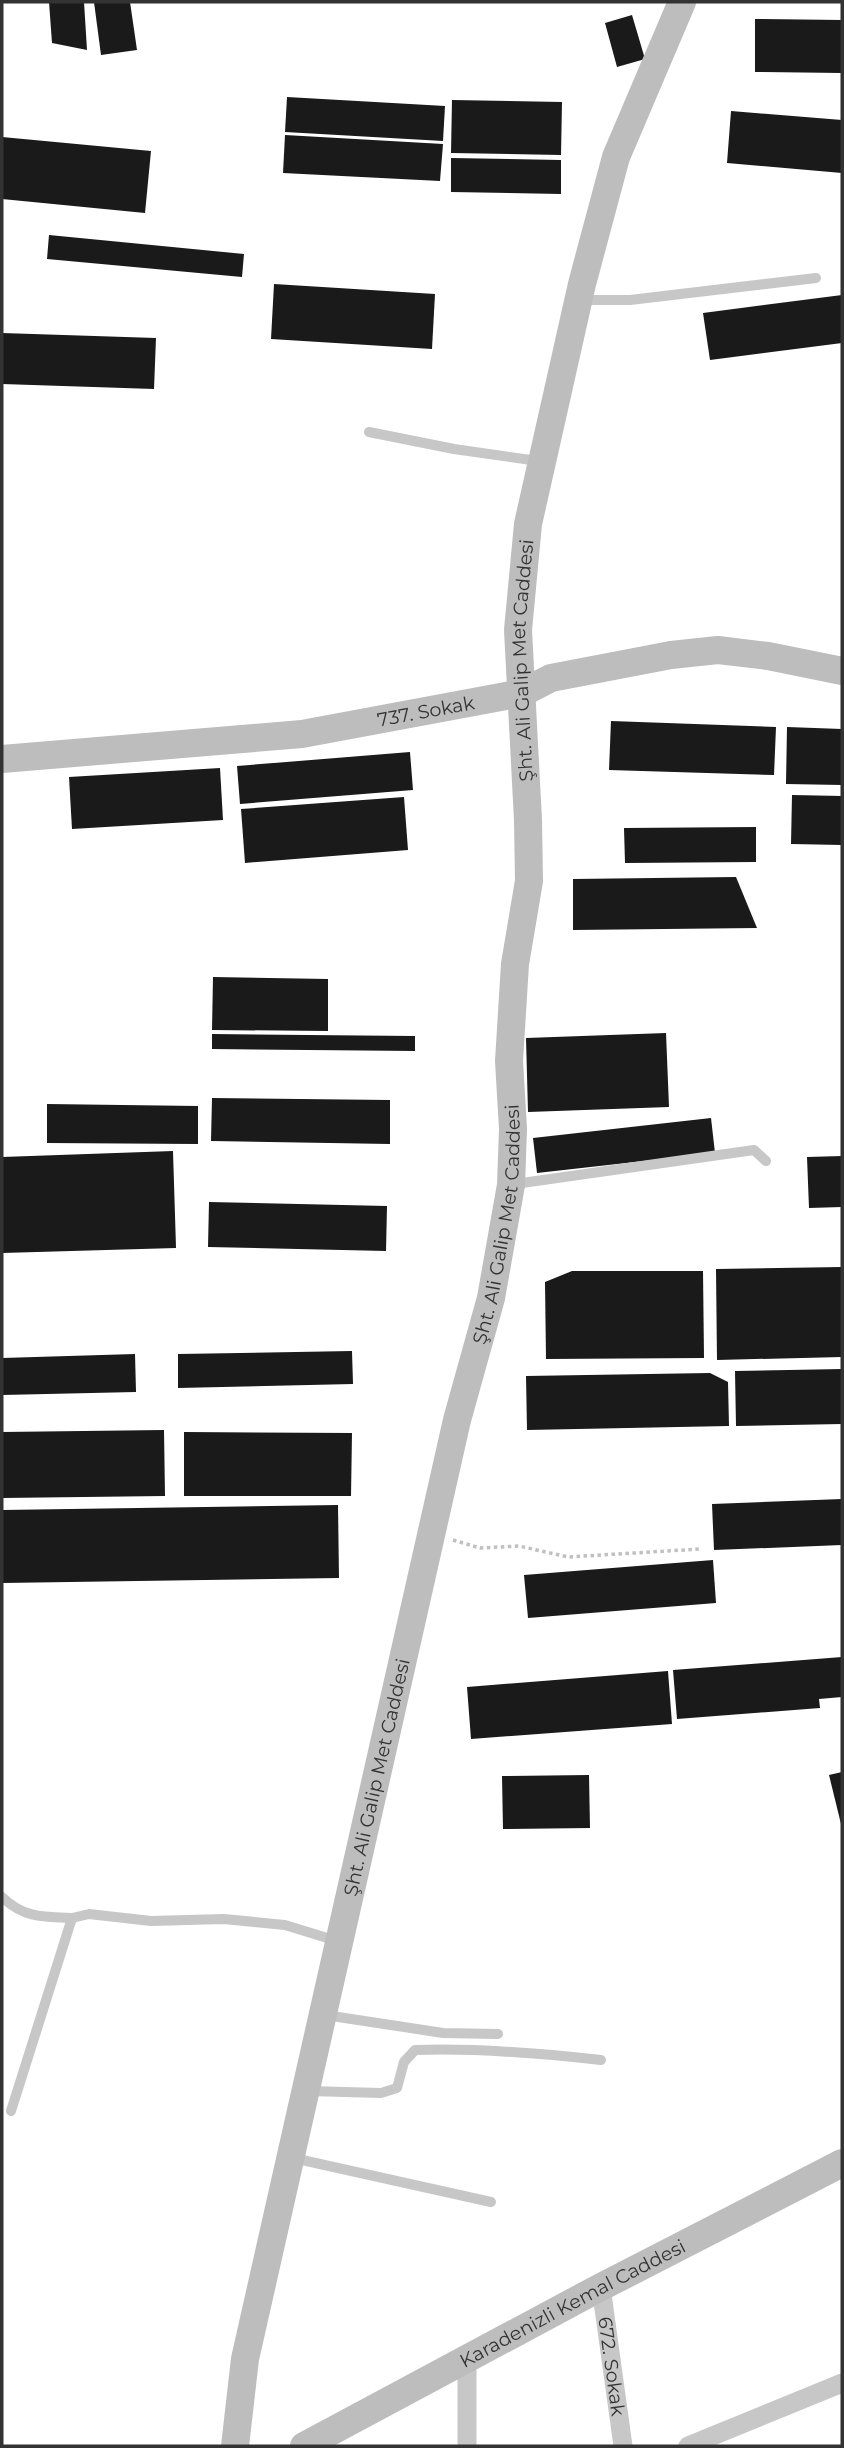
<svg xmlns="http://www.w3.org/2000/svg" width="844" height="2448" viewBox="0 0 844 2448" font-family="Montserrat,sans-serif">
<style>
.building{fill:#1a1a1a}
.lines{fill:none;stroke-linecap:round;stroke-linejoin:round}
.path{stroke:#c0c0c0;stroke-width:3.5;stroke-dasharray:3.5 3.5;stroke-linecap:butt}
.lane{stroke:#c7c7c7;stroke-width:10}
.street{stroke:#c7c7c7;stroke-width:19}
.secondary{stroke:#bdbdbd;stroke-width:28}
.labels{text-anchor:middle;dominant-baseline:central;stroke-width:7;stroke-linejoin:round;paint-order:stroke}
.street-label{font-size:19px;fill:#333;stroke:#fff}
</style>
<rect width="100%" height="100%" fill="#fff"/>
<g class="building">
<polygon points="49,2 84,2 87,50 52,43"/>
<polygon points="94,2 130,2 137,50 101,55"/>
<polygon points="632,15 645,59 617,67 605,23"/>
<polygon points="755,19 842,20 842,73 755,72"/>
<polygon points="287,97 445,106 443,141 285,132"/>
<polygon points="452,100 562,102 561,155 451,153"/>
<polygon points="731,111 842,120 842,173 727,163"/>
<polygon points="285,135 443,144 440,181 283,173"/>
<polygon points="2,137 151,151 145,213 2,199"/>
<polygon points="451,158 561,160 561,194 451,192"/>
<polygon points="49,235 244,254 242,277 47,259"/>
<polygon points="274,284 435,294 432,349 271,339"/>
<polygon points="842,295 842,343 710,360 703,313"/>
<polygon points="2,333 156,338 154,389 2,384"/>
<polygon points="611,721 776,727 774,775 609,770"/>
<polygon points="787,727 842,729 842,785 786,784"/>
<polygon points="410,752 413,790 240,804 237,766"/>
<polygon points="220,768 223,820 72,829 69,777"/>
<polygon points="792,795 842,796 842,845 791,844"/>
<polygon points="404,797 408,850 245,863 241,809"/>
<polygon points="756,827 756,862 625,863 624,828"/>
<polygon points="736,877 757,928 573,930 573,879"/>
<polygon points="213,977 328,979 328,1031 212,1030"/>
<polygon points="666,1033 669,1107 528,1112 526,1038"/>
<polygon points="212,1034 415,1036 415,1051 212,1049"/>
<polygon points="212,1098 390,1100 390,1144 211,1141"/>
<polygon points="47,1104 198,1106 198,1144 47,1143"/>
<polygon points="711,1118 715,1153 537,1173 533,1138"/>
<polygon points="173,1151 176,1248 2,1253 2,1157"/>
<polygon points="842,1156 842,1207 809,1208 807,1157"/>
<polygon points="209,1202 387,1206 386,1251 208,1247"/>
<polygon points="842,1267 842,1357 717,1360 716,1269"/>
<polygon points="572,1271 703,1271 704,1358 546,1359 545,1282"/>
<polygon points="352,1351 353,1384 178,1388 178,1354"/>
<polygon points="135,1354 136,1392 2,1395 2,1358"/>
<polygon points="842,1369 842,1424 736,1426 735,1371"/>
<polygon points="710,1373 728,1382 729,1426 527,1430 526,1376"/>
<polygon points="164,1430 165,1496 2,1498 2,1432"/>
<polygon points="184,1432 352,1433 351,1496 184,1496"/>
<polygon points="842,1499 842,1545 714,1550 712,1504"/>
<polygon points="338,1505 339,1578 2,1583 2,1510"/>
<polygon points="713,1560 716,1603 528,1618 524,1575"/>
<polygon points="842,1657 842,1697 819,1699 820,1708 677,1719 673,1670"/>
<polygon points="668,1671 672,1724 471,1739 467,1687"/>
<polygon points="842,1772 842,1824 841,1824 829,1775"/>
<polygon points="589,1775 590,1828 503,1829 502,1776"/>
</g>
<g class="lines">
<polyline class="path" points="453,1540 480,1548 519,1546 568,1557 700,1549"/>
<g class="lane">
<polyline points="582,300 630,300 816,278"/>
<polyline points="369,432 454,449 538,461"/>
<polyline points="515,1184 754,1150 766,1161"/>
<path d="M2,1897C24,1918 43,1917 72,1918"/>
<polyline points="325,2015 443,2033 498,2034"/>
<path d="M308,2091L381,2093L397,2088L404,2062L415,2050C478,2048 539,2053 601,2060"/>
<polyline points="11,2111 72,1918 89,1914 151,1921 224,1919 285,1925 337,1941"/>
<polyline points="293,2158 491,2202"/>
</g>
<g class="street">
<path id="s1" d="M601,2287L623,2446"/>
<polyline points="467,2360 467,2446"/>
<polyline points="688,2446 842,2383"/>
</g>
<g class="secondary">
<path id="s2" d="M2,759L302,734L522,693L551,678L671,655L718,650L768,656L842,671"/>
<path id="s3" d="M235,2446L245,2359L457,1420L491,1298L511,1185L513,1129L509,1061L515,964L529,881L528,820L518,630L528,524L582,284L616,157L682,2"/>
<path id="s4" d="M304,2446L601,2287L842,2163"/>
</g>
</g>
<g class="labels">
<g class="street-label">
<text stroke="none"><textPath href="#s3" startOffset="1818">Şht. Ali Galip Met Caddesi</textPath></text>
<text stroke="none"><textPath href="#s2" startOffset="427">737. Sokak</textPath></text>
<text stroke="none"><textPath href="#s3" startOffset="1251">Şht. Ali Galip Met Caddesi</textPath></text>
<text stroke="none"><textPath href="#s3" startOffset="684">Şht. Ali Galip Met Caddesi</textPath></text>
<text stroke="none"><textPath href="#s4" startOffset="304">Karadenizli Kemal Caddesi</textPath></text>
<text stroke="none"><textPath href="#s1" startOffset="80">672. Sokak</textPath></text>
</g>
</g>
<rect width="844" height="2448" fill="none" stroke="#333333" stroke-width="7"/>
</svg>
